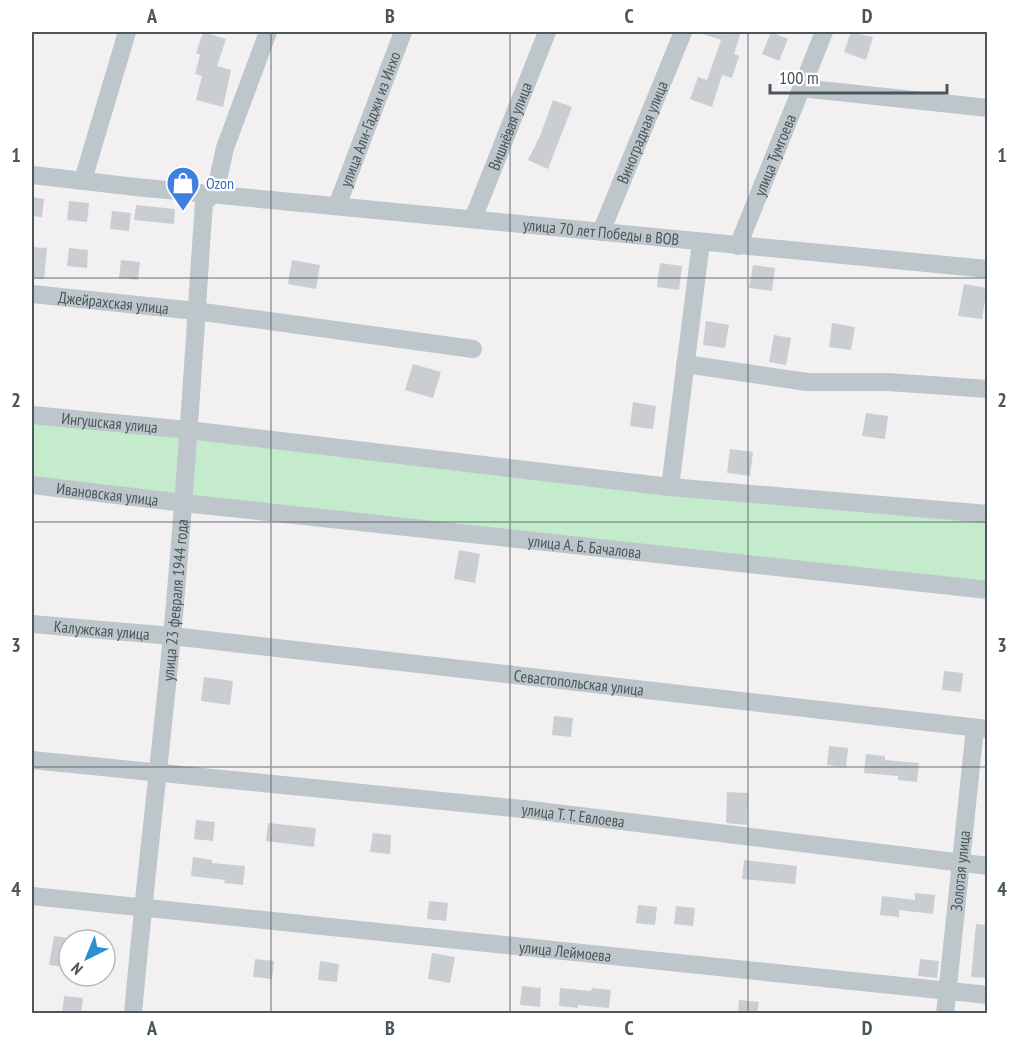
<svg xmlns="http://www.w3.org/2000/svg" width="1019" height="1045" viewBox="0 0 1019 1045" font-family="'PT Sans Narrow',sans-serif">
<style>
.green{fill:#c3ebcc}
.building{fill:#caced2}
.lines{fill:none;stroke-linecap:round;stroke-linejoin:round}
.minor{stroke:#bdc6cb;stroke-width:18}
.grid{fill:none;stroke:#4a565c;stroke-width:1.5;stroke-opacity:0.55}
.labels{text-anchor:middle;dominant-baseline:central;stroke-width:4.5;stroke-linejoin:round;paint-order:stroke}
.street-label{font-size:16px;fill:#4a565c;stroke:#fff}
.shop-label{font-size:16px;fill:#366cbe;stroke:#fff;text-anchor:start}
.neatline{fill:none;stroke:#4a565c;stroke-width:2}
.grid-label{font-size:20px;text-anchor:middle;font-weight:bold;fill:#4a565c}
</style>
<rect width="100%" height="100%" fill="#f2f0f1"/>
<polygon class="green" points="32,415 987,514 987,590 32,485"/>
<g class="building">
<polygon points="203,32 226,39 217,66 231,70 223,107 196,100 202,76 195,74 200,55 196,53"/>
<polygon points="701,32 741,32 734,54 739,56 732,78 722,75 712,107 690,99 698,77 707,80 721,40 700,33"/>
<polygon points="771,32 788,39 779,61 762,54"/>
<polygon points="851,32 873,37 866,60 844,52"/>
<polygon points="553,100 572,107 548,169 528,160 540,136"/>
<polygon points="32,197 44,199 42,217 32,216"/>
<polygon points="69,201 89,203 87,222 67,220"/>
<polygon points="136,205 175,209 174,224 134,220"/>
<polygon points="112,211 131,213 129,231 110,229"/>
<polygon points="32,247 47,248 44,279 32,278"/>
<polygon points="69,248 88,250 87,268 67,266"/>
<polygon points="121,260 140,262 138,280 119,278"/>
<polygon points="292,260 320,265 316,289 288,284"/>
<polygon points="660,263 682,266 679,290 657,287"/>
<polygon points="753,265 775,268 772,291 749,288"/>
<polygon points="964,284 987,288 982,319 958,316"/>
<polygon points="706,321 729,325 725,348 703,345"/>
<polygon points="832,323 855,327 851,350 829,347"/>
<polygon points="774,335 791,338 786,365 769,362"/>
<polygon points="413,364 441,372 433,398 405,390"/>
<polygon points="633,402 656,406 653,429 630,426"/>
<polygon points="866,413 888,416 885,439 862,436"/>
<polygon points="730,449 753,452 750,476 727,473"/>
<polygon points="459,550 480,554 475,583 454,579"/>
<polygon points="944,671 963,673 961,692 942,690"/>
<polygon points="204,677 233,681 230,705 201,701"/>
<polygon points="554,716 573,718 571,737 552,735"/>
<polygon points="829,746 848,748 846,767 827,765"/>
<polygon points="866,754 885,756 885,760 919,763 917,782 898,780 898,776 864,773"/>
<polygon points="727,792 748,793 747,825 726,823"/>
<polygon points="196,820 215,822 213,841 194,839"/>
<polygon points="268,823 316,828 314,847 266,841"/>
<polygon points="373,833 391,835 390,854 370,852"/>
<polygon points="193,857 212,860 212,863 245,866 243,885 224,883 225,880 191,876"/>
<polygon points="744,860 797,866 795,884 742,879"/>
<polygon points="915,893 935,895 933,914 899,910 899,917 880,915 882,896 915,900"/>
<polygon points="429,901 448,903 446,921 427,919"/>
<polygon points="638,905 657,907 655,925 636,923"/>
<polygon points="676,906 695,908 693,926 674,924"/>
<polygon points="976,924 987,925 987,978 971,977"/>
<polygon points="54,936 69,938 69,968 49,965"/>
<polygon points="432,953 455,957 450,983 428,979"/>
<polygon points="255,959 274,961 272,979 253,977"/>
<polygon points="920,959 939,961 937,978 918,976"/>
<polygon points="320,961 339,964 337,982 318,980"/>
<polygon points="522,986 541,988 540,1007 520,1005"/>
<polygon points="560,988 591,991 592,988 611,990 609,1008 578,1005 578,1008 559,1006"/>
<polygon points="64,996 83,998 81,1014 62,1014"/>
<polygon points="739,1000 759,1002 757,1014 738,1014"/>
</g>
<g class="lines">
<g class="minor">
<polyline points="801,88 988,108"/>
<path id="s1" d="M32,175L136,187L988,269"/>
<polyline points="83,180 127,32"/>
<polyline points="215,193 225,148 268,32"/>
<path id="s2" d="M337,206L403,32"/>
<path id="s3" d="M473,219L547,32"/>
<path id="s4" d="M601,232L683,32"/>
<path id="s5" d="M738,246L824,32"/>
<path id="s6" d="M32,294L196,311L473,349"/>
<polyline points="685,364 807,382 888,382 988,389"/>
<path id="s7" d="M32,415L188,430L670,487L988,514"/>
<path id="s8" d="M32,485L184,503L988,590"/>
<polyline points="670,487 701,242"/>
<path id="s9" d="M32,624L172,636L988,729"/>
<path id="s10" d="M32,760L523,809L988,866"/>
<path id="s11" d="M32,896L988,995"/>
<path id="s12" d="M133,1014C144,887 160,762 172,635C186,491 194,346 204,202L215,193"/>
<path id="s13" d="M945,1014L975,728"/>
</g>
</g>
<path class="grid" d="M271,32V1014M510,32V1014M748,32V1014M32,278H988M32,522H988M32,767H988"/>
<defs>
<g id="shop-pin" transform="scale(1.725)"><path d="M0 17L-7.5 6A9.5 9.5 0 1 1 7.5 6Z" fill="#3f7fe0" stroke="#fff"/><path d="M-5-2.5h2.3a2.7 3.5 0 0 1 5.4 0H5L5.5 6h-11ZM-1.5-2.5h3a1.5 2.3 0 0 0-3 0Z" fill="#fff"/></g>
</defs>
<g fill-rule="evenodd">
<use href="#shop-pin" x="183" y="183"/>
</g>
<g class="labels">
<g class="street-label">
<text stroke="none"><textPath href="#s2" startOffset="93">улица Али-Гаджи из Инхо</textPath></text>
<text stroke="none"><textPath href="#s3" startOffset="100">Вишнёвая улица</textPath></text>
<text stroke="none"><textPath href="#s4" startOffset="108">Виноградная улица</textPath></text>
<text stroke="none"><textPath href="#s5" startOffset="98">улица Тумгоева</textPath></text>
<text stroke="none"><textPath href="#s1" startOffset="572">улица 70 лет Победы в ВОВ</textPath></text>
<text stroke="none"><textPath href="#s6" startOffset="82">Джейрахская улица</textPath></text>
<text stroke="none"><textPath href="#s7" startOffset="78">Ингушская улица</textPath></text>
<text stroke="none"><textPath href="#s8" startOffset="76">Ивановская улица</textPath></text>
<text stroke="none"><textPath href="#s8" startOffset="556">улица А. Б. Бачалова</textPath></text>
<text stroke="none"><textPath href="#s12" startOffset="416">улица 23 февраля 1944 года</textPath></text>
<text stroke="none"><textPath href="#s9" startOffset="70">Калужская улица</textPath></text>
<text stroke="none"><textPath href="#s9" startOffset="550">Севастопольская улица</textPath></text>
<text stroke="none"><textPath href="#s10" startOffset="544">улица Т. Т. Евлоева</textPath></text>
<text stroke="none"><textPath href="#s13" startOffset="144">Золотая улица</textPath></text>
<text stroke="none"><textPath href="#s11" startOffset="536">улица Леймоева</textPath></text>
</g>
<g class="shop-label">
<text x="206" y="183">Ozon</text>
</g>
</g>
<rect width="1019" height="1045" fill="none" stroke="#ffffff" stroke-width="66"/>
<g transform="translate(87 958) rotate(223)"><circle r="28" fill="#ffffff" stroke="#b7bbbe" stroke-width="1.5"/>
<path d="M0-4.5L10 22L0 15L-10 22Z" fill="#2a90d2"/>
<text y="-9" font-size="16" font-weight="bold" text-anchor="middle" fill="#4a565c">N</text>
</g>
<path d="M770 84v9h177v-9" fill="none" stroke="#4a565c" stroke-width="3"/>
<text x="779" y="84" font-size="18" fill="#4a565c" stroke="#ffffff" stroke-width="4.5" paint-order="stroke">100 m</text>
<rect x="33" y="33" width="953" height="979" class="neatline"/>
<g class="grid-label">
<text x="152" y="23">A</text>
<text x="390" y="23">B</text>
<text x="629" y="23">C</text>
<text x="867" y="23">D</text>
<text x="16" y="162">1</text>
<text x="1002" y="162">1</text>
<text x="16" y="407">2</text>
<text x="1002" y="407">2</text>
<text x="16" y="652">3</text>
<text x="1002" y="652">3</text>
<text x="16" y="896">4</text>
<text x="1002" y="896">4</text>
<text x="152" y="1035">A</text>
<text x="390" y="1035">B</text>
<text x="629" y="1035">C</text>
<text x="867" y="1035">D</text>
</g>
</svg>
